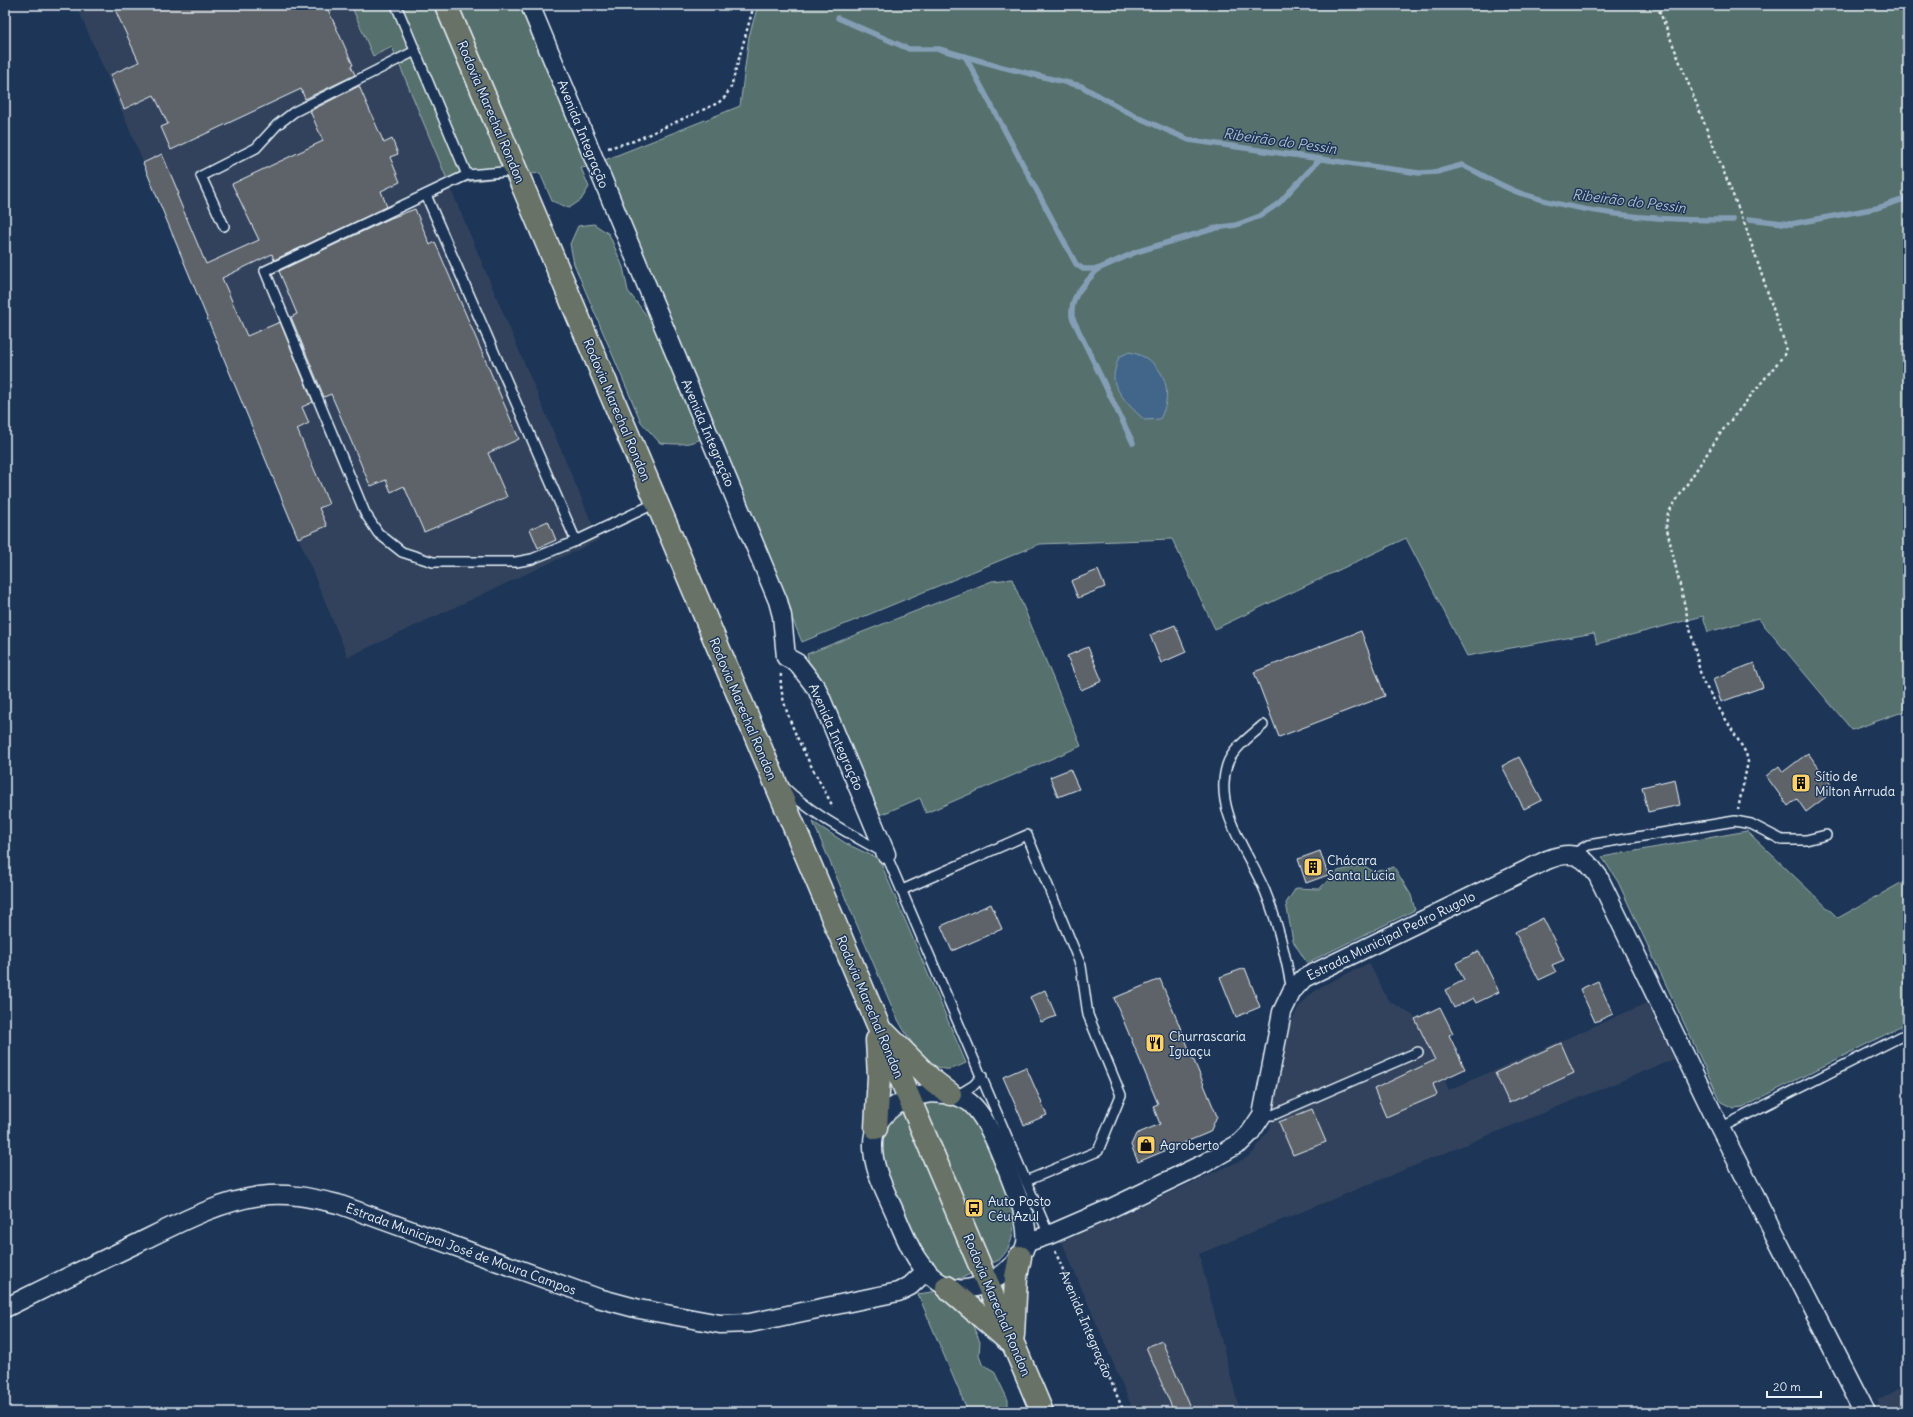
<svg xmlns="http://www.w3.org/2000/svg" width="1913" height="1417" viewBox="0 0 1913 1417" font-family="Delius,sans-serif">
<style>
.built{fill:#30435c}
.green{fill:#56706d;stroke:#9fb0b2}
.water{fill:#426689;stroke:#849eb5}
.lines{fill:none;stroke-linecap:round;stroke-linejoin:round}
.stream{stroke:#849eb5;stroke-width:5.5}
.building{fill:#5d6369;stroke:#e8f1f8}
.lane-casing{stroke:#e8f1f8;stroke-width:12}
.street-casing{stroke:#e8f1f8;stroke-width:21}
.primary-casing{stroke:#e8f1f8;stroke-width:25}
.path{stroke:#e8f1f8;stroke-width:2.5;stroke-dasharray:3 3;stroke-linecap:butt}
.lane{stroke:#1d3557;stroke-width:9}
.street{stroke:#1d3557;stroke-width:18}
.primary{stroke:#697266;stroke-width:22}
.labels{text-anchor:middle;dominant-baseline:central;stroke-width:3;stroke-linejoin:round;paint-order:stroke}
.street-label{font-size:13px;fill:#e8f1f8;stroke:#1d3557}
.poi-label{font-size:13px;fill:#e8f1f8;stroke:#1d3557;text-anchor:start}
.water-label{font-size:14px;font-style:italic;fill:#aec0d1;stroke:#1d3557}
</style>
<rect width="100%" height="100%" fill="#1d3557"/>
<filter id="ink" filterUnits="userSpaceOnUse"><feTurbulence type="fractalNoise" baseFrequency=".025" numOctaves="2"/><feDisplacementMap in="SourceGraphic" scale="8" xChannelSelector="R" yChannelSelector="G"/><feConvolveMatrix kernelMatrix="1 2 1 2 8 2 1 2 1" color-interpolation-filters="sRGB"/></filter>
<g filter="url(#ink)">
<g class="built">
<polygon points="76,5 351,5 373,55 391,47 599,540 348,657 111,85"/>
<polygon points="1369,963 1388,1000 1414,1016 1449,1090 1647,1003 1674,1059 1199,1254 1240,1412 1134,1412 1062,1242 1246,1158 1253,1153 1270,1127 1290,1025 1298,1008 1310,995 1322,986"/>
<polygon points="1908,1383 1908,1412 1883,1412 1877,1399"/>
</g>
<g class="green">
<polygon points="351,5 519,5 587,167 581,168 589,187 581,200 569,208 552,201 540,173 449,184 392,47 373,56"/>
<path d="M758,5H965L978,10L991,5H1908V710L1852,730L1758,618L1708,632L1703,616L1597,644L1594,633L1467,656L1406,538L1215,629L1172,539L1040,544L802,642L713,430L712,434C690,445 684,445 660,443L641,422L574,264L570,244L578,226L594,224L609,234L623,267L628,291L650,320L665,318L600,162L740,106L749,36Z"/>
<polygon points="1012,579 1081,746 926,813 920,798 878,816 810,669 807,654 992,581"/>
<path d="M813,822L847,844L879,859L966,1063C959,1066 952,1070 945,1069C923,1067 904,1031 895,1014Z"/>
<polygon points="1747,831 1838,918 1908,879 1908,1023 1743,1107 1733,1108 1721,1102 1618,882 1602,857"/>
<polygon points="1363,865 1374,872 1394,867 1411,895 1415,910 1307,963 1293,941 1286,903 1296,888 1319,889 1338,871"/>
<path d="M931,1100C944,1102 959,1104 968,1114C986,1131 1002,1181 1012,1206C1016,1225 1014,1246 999,1260L962,1278L955,1279L949,1278L928,1265L885,1179L880,1144L886,1125L894,1116Z"/>
<polygon points="938,1291 969,1317 980,1342 979,1355 982,1364 994,1371 1008,1400 1008,1412 968,1412 918,1294"/>
</g>
<path class="water" d="M1129,352C1162,358 1176,389 1160,419L1145,420C1135,412 1120,397 1115,384C1112,376 1116,365 1119,357Z"/>
<g class="lines">
<g class="stream">
<path d="M838,18L909,49H939L1002,67L1081,86L1135,116L1189,140L1419,173L1437,172L1462,165C1482,174 1502,187 1523,194C1588,215 1665,221 1733,220"/>
<polyline points="965,56 1076,264 1083,269 1098,269 1136,252 1216,228 1236,225 1260,216 1279,203 1320,159"/>
<polyline points="1749,219 1791,224 1877,208 1908,198"/>
<path d="M1098,269C1084,285 1070,295 1072,317L1133,443"/>
</g>
</g>
<g class="building">
<polygon points="113,5 326,5 353,65 351,66 355,75 305,99 301,89 171,150 161,127 168,124 154,95 124,109 110,75 139,62"/>
<polygon points="359,86 384,143 392,139 398,154 390,157 400,182 381,191 387,207 274,260 272,254 222,278 247,336 280,322 313,402 302,407 309,423 297,429 329,504 319,508 327,526 298,538 143,163 162,154 179,194 177,195 206,264 259,240 232,184 323,141 310,111"/>
<polygon points="415,209 430,245 435,242 519,439 488,453 507,497 424,532 404,486 391,492 386,480 371,486 369,483 331,394 324,397 291,317 297,314 279,271 391,218"/>
<polygon points="548,521 556,540 538,548 530,529"/>
<polygon points="1098,570 1105,587 1078,598 1071,581"/>
<polygon points="1175,625 1186,652 1161,663 1150,635"/>
<polygon points="1361,631 1385,696 1279,737 1254,672"/>
<polygon points="1088,647 1102,681 1081,690 1067,656"/>
<polygon points="1754,663 1763,687 1721,702 1713,679"/>
<polygon points="1808,753 1835,790 1806,812 1797,799 1788,806 1766,776 1779,766 1783,772"/>
<polygon points="1519,757 1542,800 1524,809 1502,766"/>
<polygon points="1070,769 1079,789 1058,797 1050,777"/>
<polygon points="1675,779 1680,805 1648,812 1642,787"/>
<polygon points="1320,851 1328,875 1306,883 1298,859"/>
<polygon points="991,904 1002,929 952,951 941,926"/>
<polygon points="1543,918 1564,960 1552,965 1556,972 1539,980 1515,932"/>
<polygon points="1479,951 1499,992 1476,1003 1473,998 1454,1008 1445,990 1464,980 1456,963"/>
<polygon points="1245,968 1260,1007 1236,1017 1220,977"/>
<polygon points="1160,979 1217,1116 1210,1132 1138,1162 1131,1145 1136,1134 1160,1124 1153,1106 1158,1104 1114,998"/>
<polygon points="1598,981 1613,1014 1595,1022 1580,989"/>
<polygon points="1045,990 1056,1016 1041,1022 1030,997"/>
<polygon points="1440,1007 1453,1033 1449,1035 1465,1069 1433,1084 1437,1095 1386,1117 1374,1089 1435,1060 1415,1019"/>
<polygon points="1561,1043 1574,1073 1509,1103 1495,1073"/>
<polygon points="1026,1067 1047,1115 1024,1125 1003,1077"/>
<polygon points="1312,1109 1326,1142 1293,1155 1279,1122"/>
<polygon points="1162,1341 1192,1412 1174,1412 1146,1347"/>
</g>
<g class="lines">
<g class="lane-casing">
<g id="lane">
<polyline points="396,5 467,175 516,171"/>
<polyline points="467,175 265,271 365,513 378,533 402,552 433,562 516,562 532,559 576,541 656,503"/>
<polyline points="426,195 576,541"/>
<polyline points="224,226 201,176 256,148 277,125 294,112 415,51"/>
<path d="M1263,725C1251,736 1232,749 1227,765C1213,810 1248,851 1265,891C1278,923 1286,957 1292,991"/>
<path d="M783,786C812,815 851,834 886,854L1049,1235"/>
<polyline points="1573,854 1588,845 1735,821 1751,824 1782,840 1806,840 1826,835"/>
<polyline points="902,890 1027,835 1081,966 1088,1015 1121,1095 1098,1151 1026,1181"/>
<polyline points="956,1096 974,1085 982,1076"/>
<polyline points="1262,1115 1273,1115 1418,1052"/>
<polyline points="1720,1128 1908,1033"/>
</g>
</g>
<g class="street-casing">
<g id="street">
<polyline points="530,5 778,601 782,616 786,657 797,663 817,689 886,854"/>
<path d="M931,1093C944,1094 957,1094 969,1102C992,1120 1010,1180 1022,1208C1029,1239 1031,1251 1005,1272C991,1284 963,1295 946,1286C918,1273 906,1239 895,1213C886,1192 872,1168 873,1144C873,1113 904,1096 931,1093Z"/>
<path d="M1028,1242L1049,1235L1109,1209L1205,1163L1240,1143L1250,1133L1262,1115L1282,1012L1292,991L1304,978L1547,860C1572,850 1583,854 1598,876L1720,1128L1865,1412"/>
<path d="M5,1308C49,1286 92,1265 136,1244C175,1225 217,1202 260,1196C288,1192 312,1198 338,1204L598,1298L639,1309L720,1324L750,1323L898,1292L910,1286L927,1270"/>
</g>
</g>
<g class="primary-casing">
<g id="primary">
<polyline points="446,5 1042,1412"/>
<polyline points="887,1035 932,1080 950,1094"/>
<polyline points="876,1128 879,1076 877,1040"/>
<polyline points="947,1287 1008,1340"/>
<polyline points="1013,1335 1016,1277 1020,1257"/>
</g>
</g>
<g class="path">
<polyline points="1657,5 1745,225 1786,347 1784,355 1722,431 1668,513 1666,525 1702,680 1746,753 1748,762 1738,809"/>
<polyline points="608,148 634,141 718,103 725,97 731,87 754,5"/>
<path d="M781,674C777,711 816,773 833,807"/>
<polyline points="1055,1251 1124,1412"/>
</g>
<use href="#lane" class="lane"/>
<use href="#street" class="street"/>
<use href="#primary" class="primary"/>
</g>
</g>
<defs>
<g id="building-square" transform="scale(1)"><rect x="-9" y="-9" width="18" height="18" rx="4" fill="#ffd166" stroke="#1d3557"/><path d="M-4-6H4V6H1V3H-1V6H-4ZM-2.5-4.3h1.7v1.8h-1.7ZM.8-4.3h1.7v1.8H.8ZM-2.5-1h1.7V.8h-1.7ZM.8-1h1.7V.8H.8Z" fill="#111"/></g>
<g id="restaurant-square" transform="scale(1)"><rect x="-9" y="-9" width="18" height="18" rx="4" fill="#ffd166" stroke="#1d3557"/><path d="M-5-6h1v4h1v-4h1v4h1v-4h1v5L-1.5 .5V6h-2V.5L-5-1ZM5-6V6H3V1.5H1.5Q1.5-4 5-6Z" fill="#111"/></g>
<g id="shop-square" transform="scale(1)"><rect x="-9" y="-9" width="18" height="18" rx="4" fill="#ffd166" stroke="#1d3557"/><path d="M-5-2.5h2.3a2.7 3.5 0 0 1 5.4 0H5L5.5 6h-11ZM-1.5-2.5h3a1.5 2.3 0 0 0-3 0Z" fill="#111"/></g>
<g id="bus-square" transform="scale(1)"><rect x="-9" y="-9" width="18" height="18" rx="4" fill="#ffd166" stroke="#1d3557"/><path d="M-5-6H5V4H4V6H2V4H-2V6H-4V4H-5ZM-3.5-4V0h7V-4ZM-3.5 1.2v1.5H-2V1.2ZM2 1.2v1.5H3.5V1.2Z" fill="#111"/></g>
</defs>
<g fill-rule="evenodd">
<use href="#building-square" x="1801" y="783"/>
<use href="#building-square" x="1313" y="867"/>
<use href="#restaurant-square" x="1155" y="1043"/>
<use href="#shop-square" x="1146" y="1145"/>
<use href="#bus-square" x="974" y="1208"/>
</g>
<g class="labels">
<g class="street-label">
<text transform="translate(491 112) rotate(67)">Rodovia Marechal Rondon</text>
<text transform="translate(583 134) rotate(68)">Avenida Integração</text>
<text transform="translate(617 410) rotate(67)">Rodovia Marechal Rondon</text>
<text transform="translate(708 433) rotate(67)">Avenida Integração</text>
<text transform="translate(743 709) rotate(67)">Rodovia Marechal Rondon</text>
<text transform="translate(836 737) rotate(66)">Avenida Integração</text>
<text transform="translate(1391 936) rotate(-26)">Estrada Municipal Pedro Rugolo</text>
<text transform="translate(870 1007) rotate(67)">Rodovia Marechal Rondon</text>
<text transform="translate(461 1249) rotate(20)">Estrada Municipal José de Moura Campos</text>
<text transform="translate(997 1305) rotate(67)">Rodovia Marechal Rondon</text>
<text transform="translate(1086 1324) rotate(67)">Avenida Integração</text>
</g>
<g class="poi-label">
<text x="1815" y="776">Sítio de<tspan x="1815" dy="15">Milton Arruda</tspan></text>
<text x="1327" y="860">Chácara<tspan x="1327" dy="15">Santa Lúcia</tspan></text>
<text x="1169" y="1036">Churrascaria<tspan x="1169" dy="15">Iguaçu</tspan></text>
<text x="1160" y="1145">Agroberto</text>
<text x="988" y="1201">Auto Posto<tspan x="988" dy="15">Céu Azul</tspan></text>
</g>
<g class="water-label">
<text transform="translate(1280 141) rotate(8)">Ribeirão do Pessin</text>
<text transform="translate(1629 201) rotate(7)">Ribeirão do Pessin</text>
</g>
</g>
<rect width="1913" height="1417" fill="none" stroke="#1d3557" stroke-width="20"/>
<rect x="10" y="10" width="1893" height="1397" fill="none" stroke="#e8f1f8" stroke-width="1.5" filter="url(#ink)"/>
<path d="M1767 1391v6h54v-6" fill="none" stroke="#e8f1f8" stroke-width="2"/>
<text x="1773" y="1391" font-size="12" fill="#e8f1f8" stroke="#1d3557" stroke-width="3" paint-order="stroke">20 m</text>
</svg>
